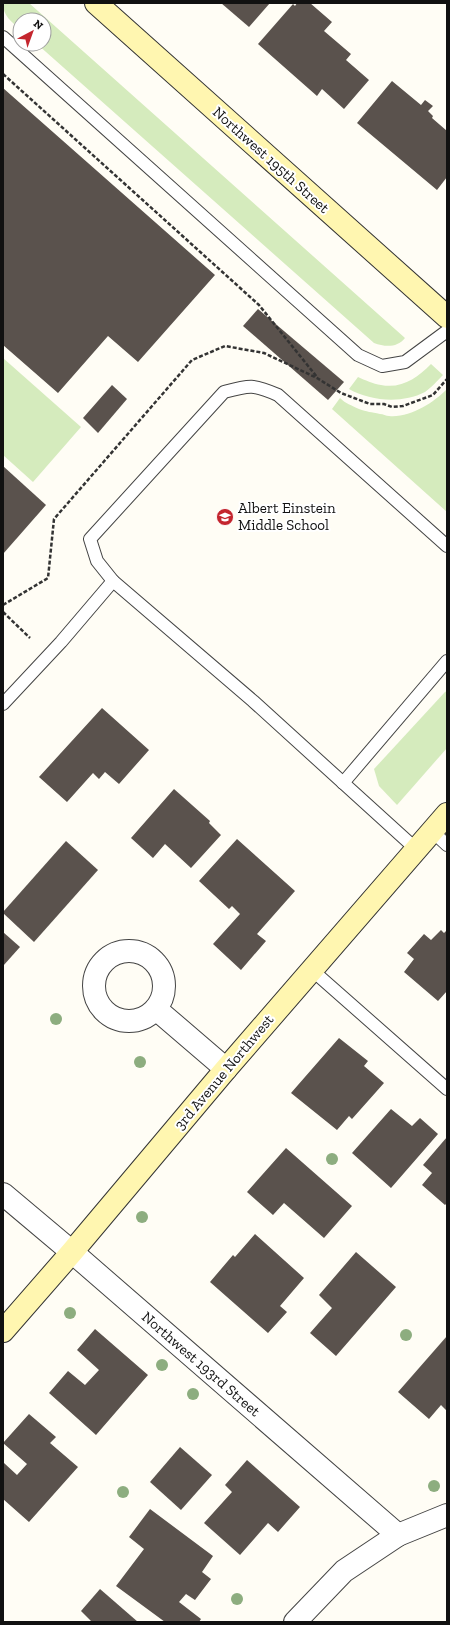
<svg xmlns="http://www.w3.org/2000/svg" width="450" height="1625" viewBox="0 0 450 1625" font-family="'Zilla Slab',serif">
<style>
.green{fill:#d5ebbd}
.building{fill:#5a524d}
.lines{fill:none;stroke-linecap:round;stroke-linejoin:round}
.lane-casing{stroke:#444;stroke-width:14}
.street-casing{stroke:#444;stroke-width:24}
.secondary-casing{stroke:#333;stroke-width:24}
.path{stroke:#333;stroke-width:2.5;stroke-dasharray:4 2;stroke-linecap:butt}
.lane{stroke:#fff;stroke-width:12}
.street{stroke:#fff;stroke-width:22}
.secondary{stroke:#fff6b0;stroke-width:22}
.tree{fill:#8dad7f}
.labels{text-anchor:middle;dominant-baseline:central;stroke-width:4;stroke-linejoin:round;paint-order:stroke}
.street-label{font-size:15px;fill:#111;stroke:#fff}
.poi-label{font-size:15px;fill:#111;stroke:#fff;text-anchor:start}
</style>
<rect width="100%" height="100%" fill="#fffdf5"/>
<g class="green">
<path d="M3,3H29L405,338C397,348 385,347 374,343L37,44H44V20H20V29C11,21 3,16 3,3Z"/>
<polygon points="3,358 81,427 33,482 3,455"/>
<path d="M431,364L443,375C438,380 431,388 425,392C402,404 370,401 349,389L358,377C365,380 373,384 381,385C402,389 417,378 431,364Z"/>
<path d="M447,389V512L332,409L340,398C346,404 351,405 359,409C367,412 371,412 380,414C383,414 386,416 389,416C410,418 433,403 447,389Z"/>
<polygon points="447,691 447,748 397,805 379,786 374,769 445,692"/>
</g>
<g class="building">
<polygon points="221,3 270,3 249,27"/>
<polygon points="297,3 310,3 332,22 324,31 351,54 346,60 369,80 344,109 322,89 317,96 258,44 293,4 295,6"/>
<polygon points="392,81 421,105 425,100 433,106 428,111 433,116 432,118 447,131 447,177 437,190 357,123"/>
<polygon points="3,88 215,275 138,362 108,336 58,393 3,345"/>
<polygon points="258,309 344,382 328,400 243,326"/>
<polygon points="112,385 127,399 98,433 83,418"/>
<polygon points="3,466 46,505 3,554"/>
<polygon points="102,708 149,750 119,784 105,772 99,779 93,773 67,802 39,777"/>
<polygon points="174,789 210,821 209,823 221,835 191,868 165,844 153,858 131,838"/>
<polygon points="237,839 295,891 257,934 266,941 241,970 213,944 240,914 232,906 229,909 199,881"/>
<polygon points="66,841 98,870 34,942 3,913 3,912"/>
<polygon points="441,930 444,933 447,930 447,991 438,1001 404,972 414,959 407,953 424,934 431,940"/>
<polygon points="3,932 20,947 3,966"/>
<polygon points="339,1038 368,1061 364,1066 384,1083 352,1119 349,1116 337,1130 291,1093"/>
<polygon points="391,1109 412,1126 420,1118 438,1134 391,1188 352,1153"/>
<polygon points="447,1137 447,1203 445,1205 422,1185 432,1173 423,1165"/>
<polygon points="286,1148 352,1206 324,1238 284,1203 273,1215 247,1192"/>
<polygon points="255,1234 304,1278 280,1306 287,1312 268,1333 210,1282 233,1255 235,1257"/>
<polygon points="356,1252 396,1287 336,1356 310,1333 332,1308 319,1295"/>
<polygon points="95,1329 148,1375 96,1435 49,1393 68,1371 85,1385 99,1370 77,1350"/>
<polygon points="447,1336 447,1411 441,1405 429,1419 398,1392"/>
<polygon points="29,1414 56,1437 50,1443 78,1467 29,1522 3,1499 3,1465 4,1463 17,1475 27,1464 3,1443"/>
<polygon points="180,1447 212,1475 181,1510 150,1482"/>
<polygon points="247,1460 300,1507 278,1532 268,1523 240,1555 204,1523 232,1492 225,1485"/>
<polygon points="150,1509 213,1556 202,1572 211,1579 195,1600 186,1594 179,1602 201,1619 199,1622 165,1622 116,1586 144,1549 129,1537"/>
<polygon points="100,1589 138,1622 92,1622 81,1611"/>
</g>
<g class="lines">
<g class="lane-casing">
<g id="lane">
<polyline points="3,37 358,355 382,366 405,362 447,331"/>
<path d="M113,581L97,561L90,539L224,392C250,385 253,384 278,395L447,546"/>
<polyline points="3,704 61,642 113,581 253,701 416,849"/>
<polyline points="343,783 447,661"/>
<polyline points="432,831 447,845"/>
<polyline points="312,970 447,1089"/>
</g>
</g>
<g class="street-casing">
<g id="street">
<circle cx="129" cy="986" r="35"/>
<polyline points="156,1009 226,1069"/>
<polyline points="3,1194 72,1252 398,1535"/>
<polyline points="295,1622 344,1571 398,1535 447,1515"/>
</g>
</g>
<g class="secondary-casing">
<g id="secondary">
<polyline points="96,3 447,317"/>
<polyline points="3,1331 72,1252 226,1069 447,814"/>
</g>
</g>
<g class="path">
<polyline points="3,74 259,305 317,377"/>
<polyline points="3,605 48,578 54,519 192,360 225,346 264,353 317,378 341,393 370,404 384,404 392,407 403,406 433,395 447,379"/>
<polyline points="3,612 30,638"/>
</g>
<use href="#lane" class="lane"/>
<use href="#street" class="street"/>
<use href="#secondary" class="secondary"/>
</g>
<g class="tree">
<circle cx="56" cy="1019" r="6"/>
<circle cx="140" cy="1062" r="6"/>
<circle cx="332" cy="1159" r="6"/>
<circle cx="142" cy="1217" r="6"/>
<circle cx="70" cy="1313" r="6"/>
<circle cx="406" cy="1335" r="6"/>
<circle cx="162" cy="1365" r="6"/>
<circle cx="193" cy="1394" r="6"/>
<circle cx="434" cy="1486" r="6"/>
<circle cx="123" cy="1492" r="6"/>
<circle cx="237" cy="1599" r="6"/>
</g>
<defs>
<g id="school-disc" transform="scale(0.9)"><circle r="9.5" fill="#c4262e" stroke="#fff"/><path d="M0-5L7-2L0 1L-7-2ZM-4 1L0 2.5L4 1V4Q0 6-4 4Z" fill="#fff"/></g>
</defs>
<g fill-rule="evenodd">
<use href="#school-disc" x="225" y="517"/>
</g>
<g class="labels">
<g class="street-label">
<text transform="translate(271 160) rotate(42)">Northwest 195th Street</text>
<text transform="translate(224 1072) rotate(-50)">3rd Avenue Northwest</text>
<text transform="translate(201 1364) rotate(41)">Northwest 193rd Street</text>
</g>
<g class="poi-label">
<text x="238" y="508">Albert Einstein<tspan x="238" dy="17">Middle School</tspan></text>
</g>
</g>
<rect width="450" height="1625" fill="none" stroke="#111111" stroke-width="8"/>
<g transform="translate(32 32) rotate(41)"><circle r="19" fill="#ffffff" stroke="#a0a0a0"/>
<path d="M0-3L7 15L0 10L-7 15Z" fill="#c4262e"/>
<text y="-6" font-size="11" font-weight="bold" text-anchor="middle" fill="#111111">N</text>
</g>
</svg>
